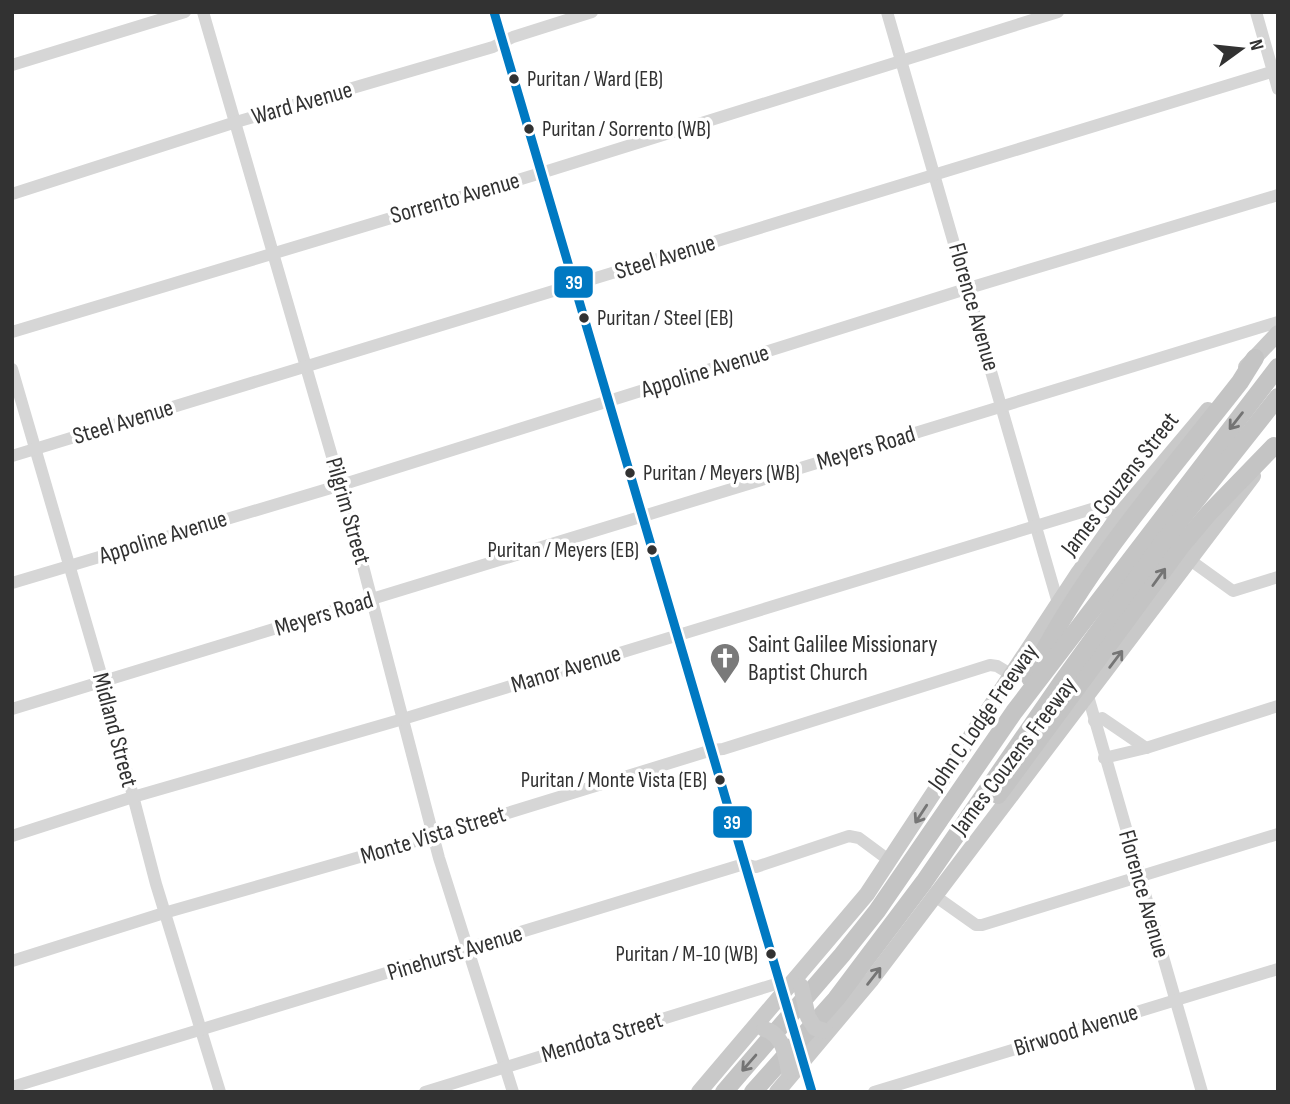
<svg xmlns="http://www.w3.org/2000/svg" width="1290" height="1104" viewBox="0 0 1290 1104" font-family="'Sofia Sans Condensed',sans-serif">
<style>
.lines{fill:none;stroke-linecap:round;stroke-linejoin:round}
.minor{stroke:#d6d6d6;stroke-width:12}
.major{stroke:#c9c9c9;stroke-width:16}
.highway{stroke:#c4c4c4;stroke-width:18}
.minor-bridge{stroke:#d6d6d6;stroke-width:12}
.major-bridge{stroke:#c9c9c9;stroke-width:16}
.bus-1-casing{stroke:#fff;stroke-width:14}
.bus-1{stroke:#0079c2;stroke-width:9}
.oneway{stroke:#747474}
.oneway2{stroke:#767676}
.bus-dot{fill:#323232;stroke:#fff;stroke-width:2.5}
.labels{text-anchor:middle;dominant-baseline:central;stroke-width:7;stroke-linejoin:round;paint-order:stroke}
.bus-label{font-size:22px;fill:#323232;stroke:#fff;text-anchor:start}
.street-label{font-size:24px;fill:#323232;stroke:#fff}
.poi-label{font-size:24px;fill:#323232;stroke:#fff;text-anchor:start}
.line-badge{stroke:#fff;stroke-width:2.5}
.badge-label{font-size:19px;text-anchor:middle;font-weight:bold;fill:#fff}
</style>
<rect width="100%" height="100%" fill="#fff"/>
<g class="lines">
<g class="minor">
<polyline points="203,12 356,539 439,858 513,1092"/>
<polyline points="494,12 784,999"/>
<polyline points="887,12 1058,603"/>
<polyline points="1256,12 1278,89"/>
<polyline points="12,65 185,12"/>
<polyline points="12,194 236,122 493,47 513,37 592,12"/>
<polyline points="12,332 541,173 1058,12"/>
<polyline points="12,369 103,681 156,884 220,1092"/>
<polyline points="12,456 1278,70"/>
<polyline points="1190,560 1233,591 1278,577"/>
<polyline points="12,583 341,485 969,288 1278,195"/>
<polyline points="1088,696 1202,1092"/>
<polyline points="12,709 1278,322"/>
<polyline points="1094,721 1102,718 1146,748"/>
<polyline points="1104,758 1146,748 1278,706"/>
<polyline points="12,836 133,797 403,719 1095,508 1101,508 1117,518"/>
<polyline points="935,896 976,925 982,925 1278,834"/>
<polyline points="12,961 164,913 433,836 712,750 723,749 990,665 997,666 1012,675"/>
<polyline points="801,1055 812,1092"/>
<polyline points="12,1087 744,864 756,867 849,836 859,838 890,861"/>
<polyline points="425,1092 779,983"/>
<polyline points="874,1092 1278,969"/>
</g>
<g class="major">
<polyline points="1246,367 1278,333"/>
<polyline points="699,1092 867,894 1079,572 1117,518 1208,410"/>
<polyline points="777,1092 872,979 1253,476"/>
</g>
<g class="highway">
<path d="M1030,678C1083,569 1166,477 1240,382L1255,358"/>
<polyline points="998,795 1182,545 1209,513 1274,446"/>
<polyline points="724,1092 842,955 877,911 1014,712 1278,367"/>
<polyline points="753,1092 836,999 924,882 1061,683 1163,542 1278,397"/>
</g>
<polyline class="minor-bridge" points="786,1005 800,1051"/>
<g class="major-bridge">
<polyline points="801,986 808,1017 815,1028 825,1031"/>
<path d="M764,1029C783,1034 786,1055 789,1072"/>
</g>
<g class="bus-1-casing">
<polyline id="bus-1" points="494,12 812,1092"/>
</g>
<use href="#bus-1" class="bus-1"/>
</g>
<defs><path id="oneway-shaft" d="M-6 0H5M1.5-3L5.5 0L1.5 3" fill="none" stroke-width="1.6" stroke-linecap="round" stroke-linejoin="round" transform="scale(1.75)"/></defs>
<g class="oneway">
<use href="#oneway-shaft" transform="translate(1236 421) rotate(128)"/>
<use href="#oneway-shaft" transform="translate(1159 577) rotate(-54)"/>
<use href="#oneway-shaft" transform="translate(749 1063) rotate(131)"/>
</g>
<g class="oneway2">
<use href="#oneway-shaft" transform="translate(1116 659) rotate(-53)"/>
<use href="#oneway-shaft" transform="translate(921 814) rotate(123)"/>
<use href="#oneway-shaft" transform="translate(874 976) rotate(-52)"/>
</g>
<defs>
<g id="church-pin" transform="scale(1.575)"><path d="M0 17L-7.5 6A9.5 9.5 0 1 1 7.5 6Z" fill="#7a7a7a" stroke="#fff"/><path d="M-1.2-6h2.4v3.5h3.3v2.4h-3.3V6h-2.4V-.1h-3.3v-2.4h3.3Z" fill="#fff"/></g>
</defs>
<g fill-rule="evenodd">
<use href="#church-pin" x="725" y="658"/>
</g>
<g class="bus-dot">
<circle cx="514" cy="79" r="6"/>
<circle cx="529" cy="129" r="6"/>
<circle cx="584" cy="318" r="6"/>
<circle cx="630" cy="473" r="6"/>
<circle cx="652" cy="550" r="6"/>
<circle cx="720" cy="780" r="6"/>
<circle cx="771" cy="954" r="6"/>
</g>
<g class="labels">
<g class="bus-label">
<text x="527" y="79">Puritan / Ward (EB)</text>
<text x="542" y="129">Puritan / Sorrento (WB)</text>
<text x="597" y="318">Puritan / Steel (EB)</text>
<text x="643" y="473">Puritan / Meyers (WB)</text>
<text x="639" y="550" text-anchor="end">Puritan / Meyers (EB)</text>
<text x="707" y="780" text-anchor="end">Puritan / Monte Vista (EB)</text>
<text x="758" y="954" text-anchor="end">Puritan / M-10 (WB)</text>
</g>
<g class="street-label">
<text transform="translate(302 103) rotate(-16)">Ward Avenue</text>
<text transform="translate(455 198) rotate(-16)">Sorrento Avenue</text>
<text transform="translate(665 257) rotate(-17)">Steel Avenue</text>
<text transform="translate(974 307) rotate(74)">Florence Avenue</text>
<text transform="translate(705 371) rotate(-17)">Appoline Avenue</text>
<text transform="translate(123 422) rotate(-17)">Steel Avenue</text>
<text transform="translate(866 448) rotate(-17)">Meyers Road</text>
<text transform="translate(1120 484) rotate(-52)">James Couzens Street</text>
<text transform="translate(348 511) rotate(74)">Pilgrim Street</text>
<text transform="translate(163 537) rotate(-17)">Appoline Avenue</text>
<text transform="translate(324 614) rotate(-17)">Meyers Road</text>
<text transform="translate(566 669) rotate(-17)">Manor Avenue</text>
<text transform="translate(983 717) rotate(-55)">John C Lodge Freeway</text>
<text transform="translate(115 730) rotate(75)">Midland Street</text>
<text transform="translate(1014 756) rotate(-53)">James Couzens Freeway</text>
<text transform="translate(433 835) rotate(-17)">Monte Vista Street</text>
<text transform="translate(1144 894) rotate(74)">Florence Avenue</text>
<text transform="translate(455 953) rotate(-17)">Pinehurst Avenue</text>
<text transform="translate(1076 1030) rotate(-17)">Birwood Avenue</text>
<text transform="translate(602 1037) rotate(-17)">Mendota Street</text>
</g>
<g class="poi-label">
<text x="748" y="644">Saint Galilee Missionary<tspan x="748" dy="28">Baptist Church</tspan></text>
</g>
</g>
<g class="line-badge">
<rect x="553" y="265" width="41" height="34" rx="7" fill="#0079c2"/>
<rect x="712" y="805" width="41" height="34" rx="7" fill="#0079c2"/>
</g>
<g class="badge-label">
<text x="574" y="289">39</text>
<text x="732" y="829">39</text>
</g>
<rect width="1290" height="1104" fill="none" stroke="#323232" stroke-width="28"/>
<g transform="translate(1241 49) rotate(75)" stroke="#ffffff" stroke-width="5" paint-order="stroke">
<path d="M0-5L12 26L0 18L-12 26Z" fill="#323232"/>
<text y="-10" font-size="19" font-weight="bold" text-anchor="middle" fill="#323232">N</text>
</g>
</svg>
